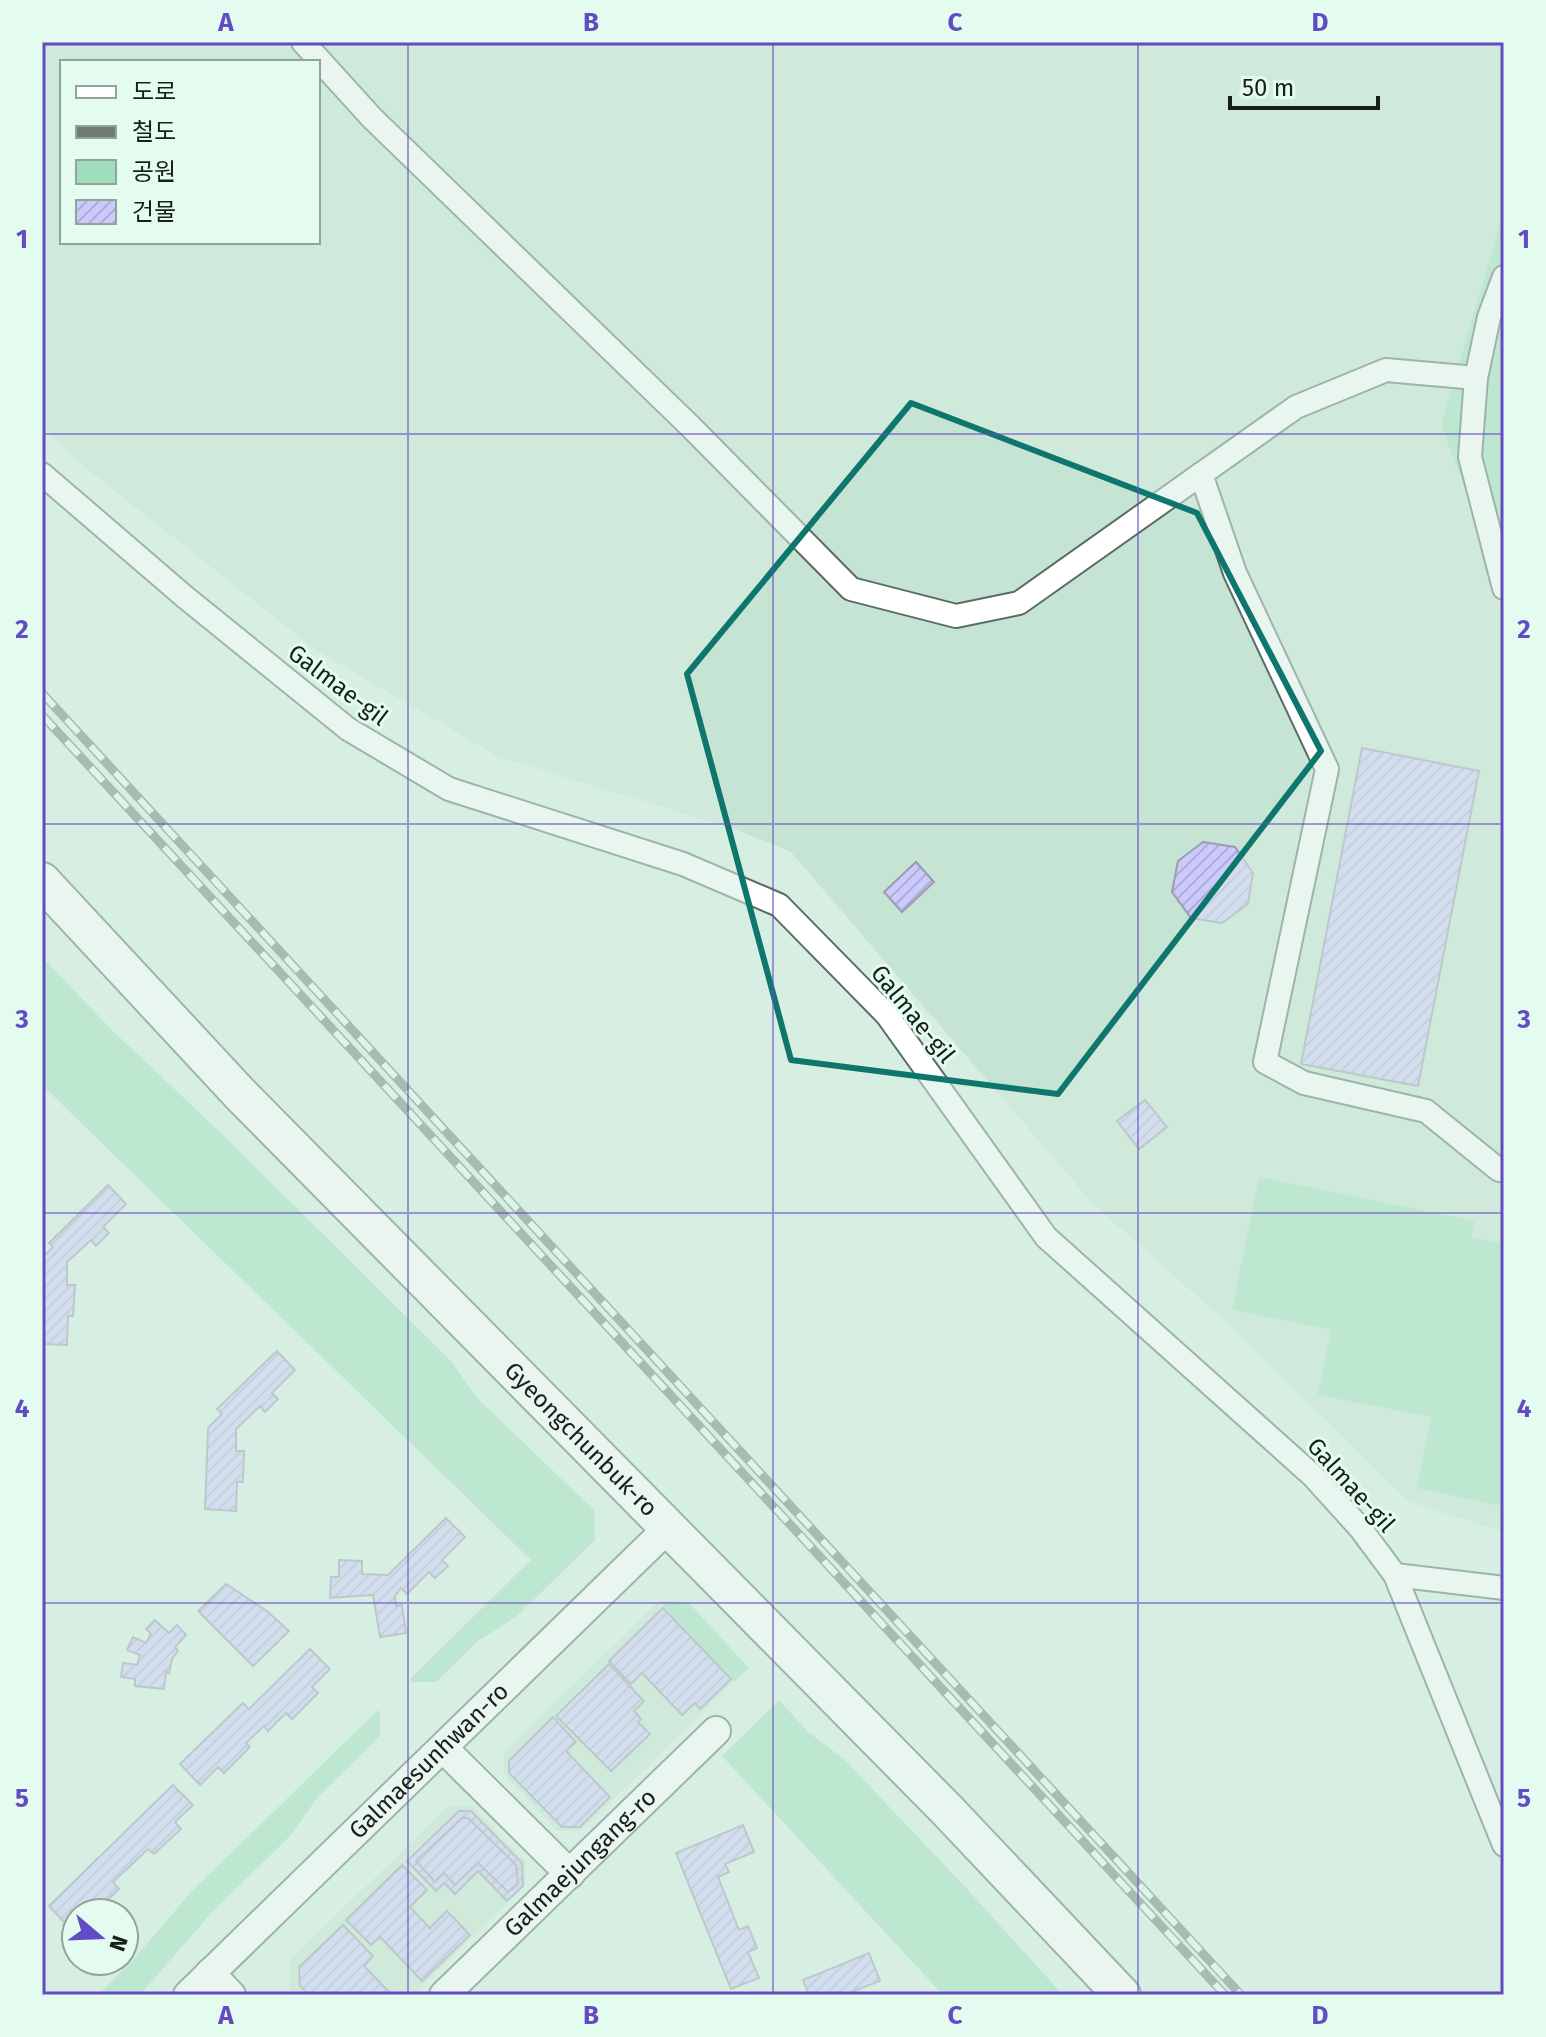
<svg xmlns="http://www.w3.org/2000/svg" width="1546" height="2037" viewBox="0 0 1546 2037" font-family="'Fira Sans','Noto Sans KR',sans-serif">
<style>
.built{fill:#c5e4d3;fill-rule:evenodd}
.green{fill:#9fdebd}
.building{fill:url(#building-hatch);stroke:#9c9bb0;stroke-width:2}
.lines{fill:none;stroke-linecap:round;stroke-linejoin:round}
.minor-casing{stroke:#596d62;stroke-width:26}
.tertiary-casing{stroke:#596d62;stroke-width:32}
.primary-casing{stroke:#596d62;stroke-width:40}
.minor{stroke:#fff;stroke-width:22}
.tertiary{stroke:#fff;stroke-width:28}
.primary{stroke:#fff;stroke-width:36}
.rail-casing{stroke:#6d7c74;stroke-width:9}
.rail{stroke:#e4fcef;stroke-width:6;stroke-dasharray:18;stroke-linecap:butt}
.marked{fill:none;stroke:#0f766e;stroke-width:6;stroke-linejoin:round}
.grid{fill:none;stroke:#624bc3;stroke-width:2;stroke-opacity:0.55}
.labels{text-anchor:middle;dominant-baseline:central;stroke-width:6;stroke-linejoin:round;paint-order:stroke}
.street-label{font-size:24px;fill:#171f1b;stroke:#e4fcef}
.neatline{fill:none;stroke:#624bc3;stroke-width:3}
.grid-label{font-size:26px;text-anchor:middle;font-weight:bold;fill:#624bc3}
</style>
<defs>
<pattern id="building-hatch" width="6" height="6" patternUnits="userSpaceOnUse" patternTransform="scale(2)"><rect width="6" height="6" fill="#cccafc"/><path d="M-1 1l2-2M0 6l6-6M5 7l2-2" fill="none" stroke="#aeadd7"/></pattern>
</defs>
<rect width="100%" height="100%" fill="#d7efe2"/>
<g class="built">
<path d="M42,42H1504V223L1498,231L1441,424L1504,598V1532L1409,1502L1224,1320L1093,1204L791,852L734,829L499,757L316,650L91,472L42,428ZM62,62H318V242H62Z"/>
<polygon points="658,1602 734,1682 581,1831 558,1831 504,1775 504,1752"/>
<polygon points="448,1806 472,1806 526,1862 525,1885 413,1995 293,1995 289,1991 289,1961"/>
</g>
<g class="green">
<polygon points="1504,223 1504,598 1441,424 1498,231"/>
<polygon points="42,957 112,1030 225,1137 451,1361 477,1398 594,1510 595,1540 516,1617 478,1641 436,1682 412,1682 410,1679 531,1560 42,1085"/>
<polygon points="1259,1177 1474,1221 1471,1237 1504,1244 1504,1506 1417,1488 1431,1417 1318,1395 1331,1330 1232,1310"/>
<polygon points="659,1601 688,1602 749,1668 734,1682"/>
<polygon points="779,1700 808,1732 844,1759 968,1890 1063,1995 943,1995 722,1756"/>
<polygon points="378,1710 380,1713 380,1736 317,1798 291,1835 212,1912 140,1995 98,1995 133,1960 191,1892"/>
</g>
<g class="building">
<polygon points="1362,748 1479,771 1418,1086 1301,1064"/>
<polygon points="1203,842 1235,847 1253,873 1248,904 1222,923 1191,918 1172,892 1178,861"/>
<polygon points="916,862 934,882 902,912 884,892"/>
<polygon points="1145,1100 1167,1127 1139,1149 1117,1121"/>
<polygon points="108,1185 126,1204 103,1227 109,1233 96,1246 91,1240 67,1262 67,1285 75,1285 73,1316 68,1316 67,1345 42,1344 42,1258 53,1247 49,1243"/>
<polygon points="277,1351 295,1370 272,1393 278,1399 265,1412 260,1406 236,1429 236,1451 244,1451 243,1482 237,1482 236,1511 205,1509 208,1428 222,1414 217,1409"/>
<polygon points="446,1518 465,1537 442,1560 448,1566 435,1578 429,1572 407,1594 401,1588 395,1596 396,1606 402,1605 406,1633 380,1637 373,1595 330,1598 331,1577 339,1577 339,1560 362,1561 362,1574 388,1575"/>
<polygon points="226,1584 267,1611 289,1631 253,1666 198,1611"/>
<polygon points="663,1608 731,1679 700,1709 695,1703 682,1715 642,1673 631,1684 609,1661"/>
<polygon points="155,1620 169,1633 177,1625 186,1635 175,1647 178,1651 172,1659 169,1673 166,1672 164,1689 135,1686 135,1679 121,1677 123,1663 137,1665 140,1655 127,1650 133,1637 146,1643 151,1634 146,1629"/>
<polygon points="310,1649 330,1669 312,1687 318,1693 292,1719 286,1713 268,1731 264,1726 246,1743 250,1747 224,1773 218,1767 200,1785 180,1764 243,1703 249,1709"/>
<polygon points="609,1664 644,1701 634,1711 641,1719 638,1722 650,1734 611,1771 556,1716"/>
<polygon points="553,1717 576,1742 566,1751 610,1797 580,1827 562,1827 509,1773 509,1761"/>
<polygon points="173,1785 193,1805 175,1822 181,1829 154,1854 148,1849 113,1882 119,1889 94,1913 87,1908 82,1913 76,1913 76,1919 68,1926 49,1906"/>
<polygon points="459,1811 471,1811 522,1863 523,1886 507,1901 478,1871 455,1894 444,1883 436,1891 407,1861"/>
<polygon points="462,1818 468,1818 516,1865 518,1884 508,1892 478,1863 455,1885 444,1873 435,1882 416,1861"/>
<polygon points="743,1825 754,1852 725,1864 729,1872 718,1877 739,1930 748,1926 757,1948 748,1952 759,1978 731,1989 676,1853"/>
<polygon points="402,1865 427,1890 410,1907 430,1928 447,1911 470,1935 422,1981 380,1937 371,1945 346,1920"/>
<polygon points="343,1925 373,1956 364,1966 392,1995 309,1995 300,1986 299,1967"/>
<polygon points="869,1953 880,1981 851,1992 852,1995 809,1995 803,1980"/>
</g>
<g class="lines">
<g class="minor-casing">
<g id="minor">
<polyline points="303,42 372,118 691,427 851,589 956,616 1019,603 1296,407 1386,370 1476,378"/>
<polyline points="1504,277 1489,317 1476,378 1470,457 1504,588"/>
<polyline points="42,474 185,597 348,729 449,789 683,864 779,905 887,1015 1046,1237 1313,1476 1360,1528 1395,1575 1504,1845"/>
<polyline points="1201,474 1235,573 1327,769 1265,1062 1304,1083 1426,1111 1499,1170"/>
<polyline points="1395,1575 1504,1588"/>
</g>
</g>
<g class="tertiary-casing">
<g id="tertiary">
<polyline points="443,1748 570,1874"/>
<polyline points="210,1973 231,1995"/>
<path id="s1" d="M188,1995L668,1528"/>
<path id="s2" d="M444,1995L716,1731"/>
</g>
</g>
<g class="primary-casing">
<g id="primary">
<path id="s3" d="M42,881L240,1094L947,1810L1122,1995"/>
</g>
</g>
<use href="#minor" class="minor"/>
<use href="#tertiary" class="tertiary"/>
<use href="#primary" class="primary"/>
<g class="rail-casing">
<g id="rail">
<polyline points="42,693 1241,1995"/>
<polyline points="42,715 1225,1995"/>
</g>
</g>
<use href="#rail" class="rail"/>
</g>
<path d="M0 0H1546V2037H0ZM911,403L1197,513L1321,751L1058,1094L791,1060L687,674Z" fill="#d7efe2" fill-opacity=".55" fill-rule="evenodd"/>
<path class="marked" d="M911,403L1197,513L1321,751L1058,1094L791,1060L687,674Z"/>
<path class="grid" d="M408,42V1995M773,42V1995M1138,42V1995M42,434H1504M42,824H1504M42,1213H1504M42,1603H1504"/>
<g class="labels">
<g class="street-label">
<text transform="translate(338 685) rotate(37)">Galmae-gil</text>
<text transform="translate(913 1014) rotate(51)">Galmae-gil</text>
<text stroke="none"><textPath href="#s3" startOffset="776">Gyeongchunbuk-ro</textPath></text>
<text transform="translate(1351 1485) rotate(48)">Galmae-gil</text>
<text stroke="none"><textPath href="#s1" startOffset="336">Galmaesunhwan-ro</textPath></text>
<text stroke="none"><textPath href="#s2" startOffset="190">Galmaejungang-ro</textPath></text>
</g>
</g>
<rect width="1546" height="2037" fill="none" stroke="#e4fcef" stroke-width="88"/>
<rect x="60" y="60" width="260" height="184" fill="#e4fcef" stroke="#92a49a" stroke-width="2"/>
<rect x="76" y="86" width="40" height="12" fill="#ffffff" stroke="#92a49a" stroke-width="2"/>
<text x="132" y="100" font-size="24" fill="#171f1b">도로</text>
<rect x="76" y="126" width="40" height="12" fill="#6d7c74" stroke="#92a49a" stroke-width="2"/>
<text x="132" y="140" font-size="24" fill="#171f1b">철도</text>
<rect x="76" y="160" width="40" height="24" fill="#9fdebd" stroke="#92a49a" stroke-width="2"/>
<text x="132" y="180" font-size="24" fill="#171f1b">공원</text>
<rect x="76" y="200" width="40" height="24" fill="url(#building-hatch)" stroke="#92a49a" stroke-width="2"/>
<text x="132" y="220" font-size="24" fill="#171f1b">건물</text>
<g transform="translate(100 1937) rotate(109)"><circle r="38" fill="#e4fcef" stroke="#92a49a" stroke-width="2"/>
<path d="M0-6L14 30L0 20L-14 30Z" fill="#624bc3"/>
<text y="-12" font-size="22" font-weight="bold" text-anchor="middle" fill="#171f1b">N</text>
</g>
<path d="M1230 96v12h148v-12" fill="none" stroke="#171f1b" stroke-width="4"/>
<text x="1242" y="96" font-size="24" fill="#171f1b" stroke="#e4fcef" stroke-width="6" paint-order="stroke">50 m</text>
<rect x="44" y="44" width="1458" height="1949" class="neatline"/>
<g class="grid-label">
<text x="226" y="31">A</text>
<text x="591" y="31">B</text>
<text x="955" y="31">C</text>
<text x="1320" y="31">D</text>
<text x="22" y="248">1</text>
<text x="1524" y="248">1</text>
<text x="22" y="638">2</text>
<text x="1524" y="638">2</text>
<text x="22" y="1028">3</text>
<text x="1524" y="1028">3</text>
<text x="22" y="1417">4</text>
<text x="1524" y="1417">4</text>
<text x="22" y="1807">5</text>
<text x="1524" y="1807">5</text>
<text x="226" y="2024">A</text>
<text x="591" y="2024">B</text>
<text x="955" y="2024">C</text>
<text x="1320" y="2024">D</text>
</g>
</svg>
